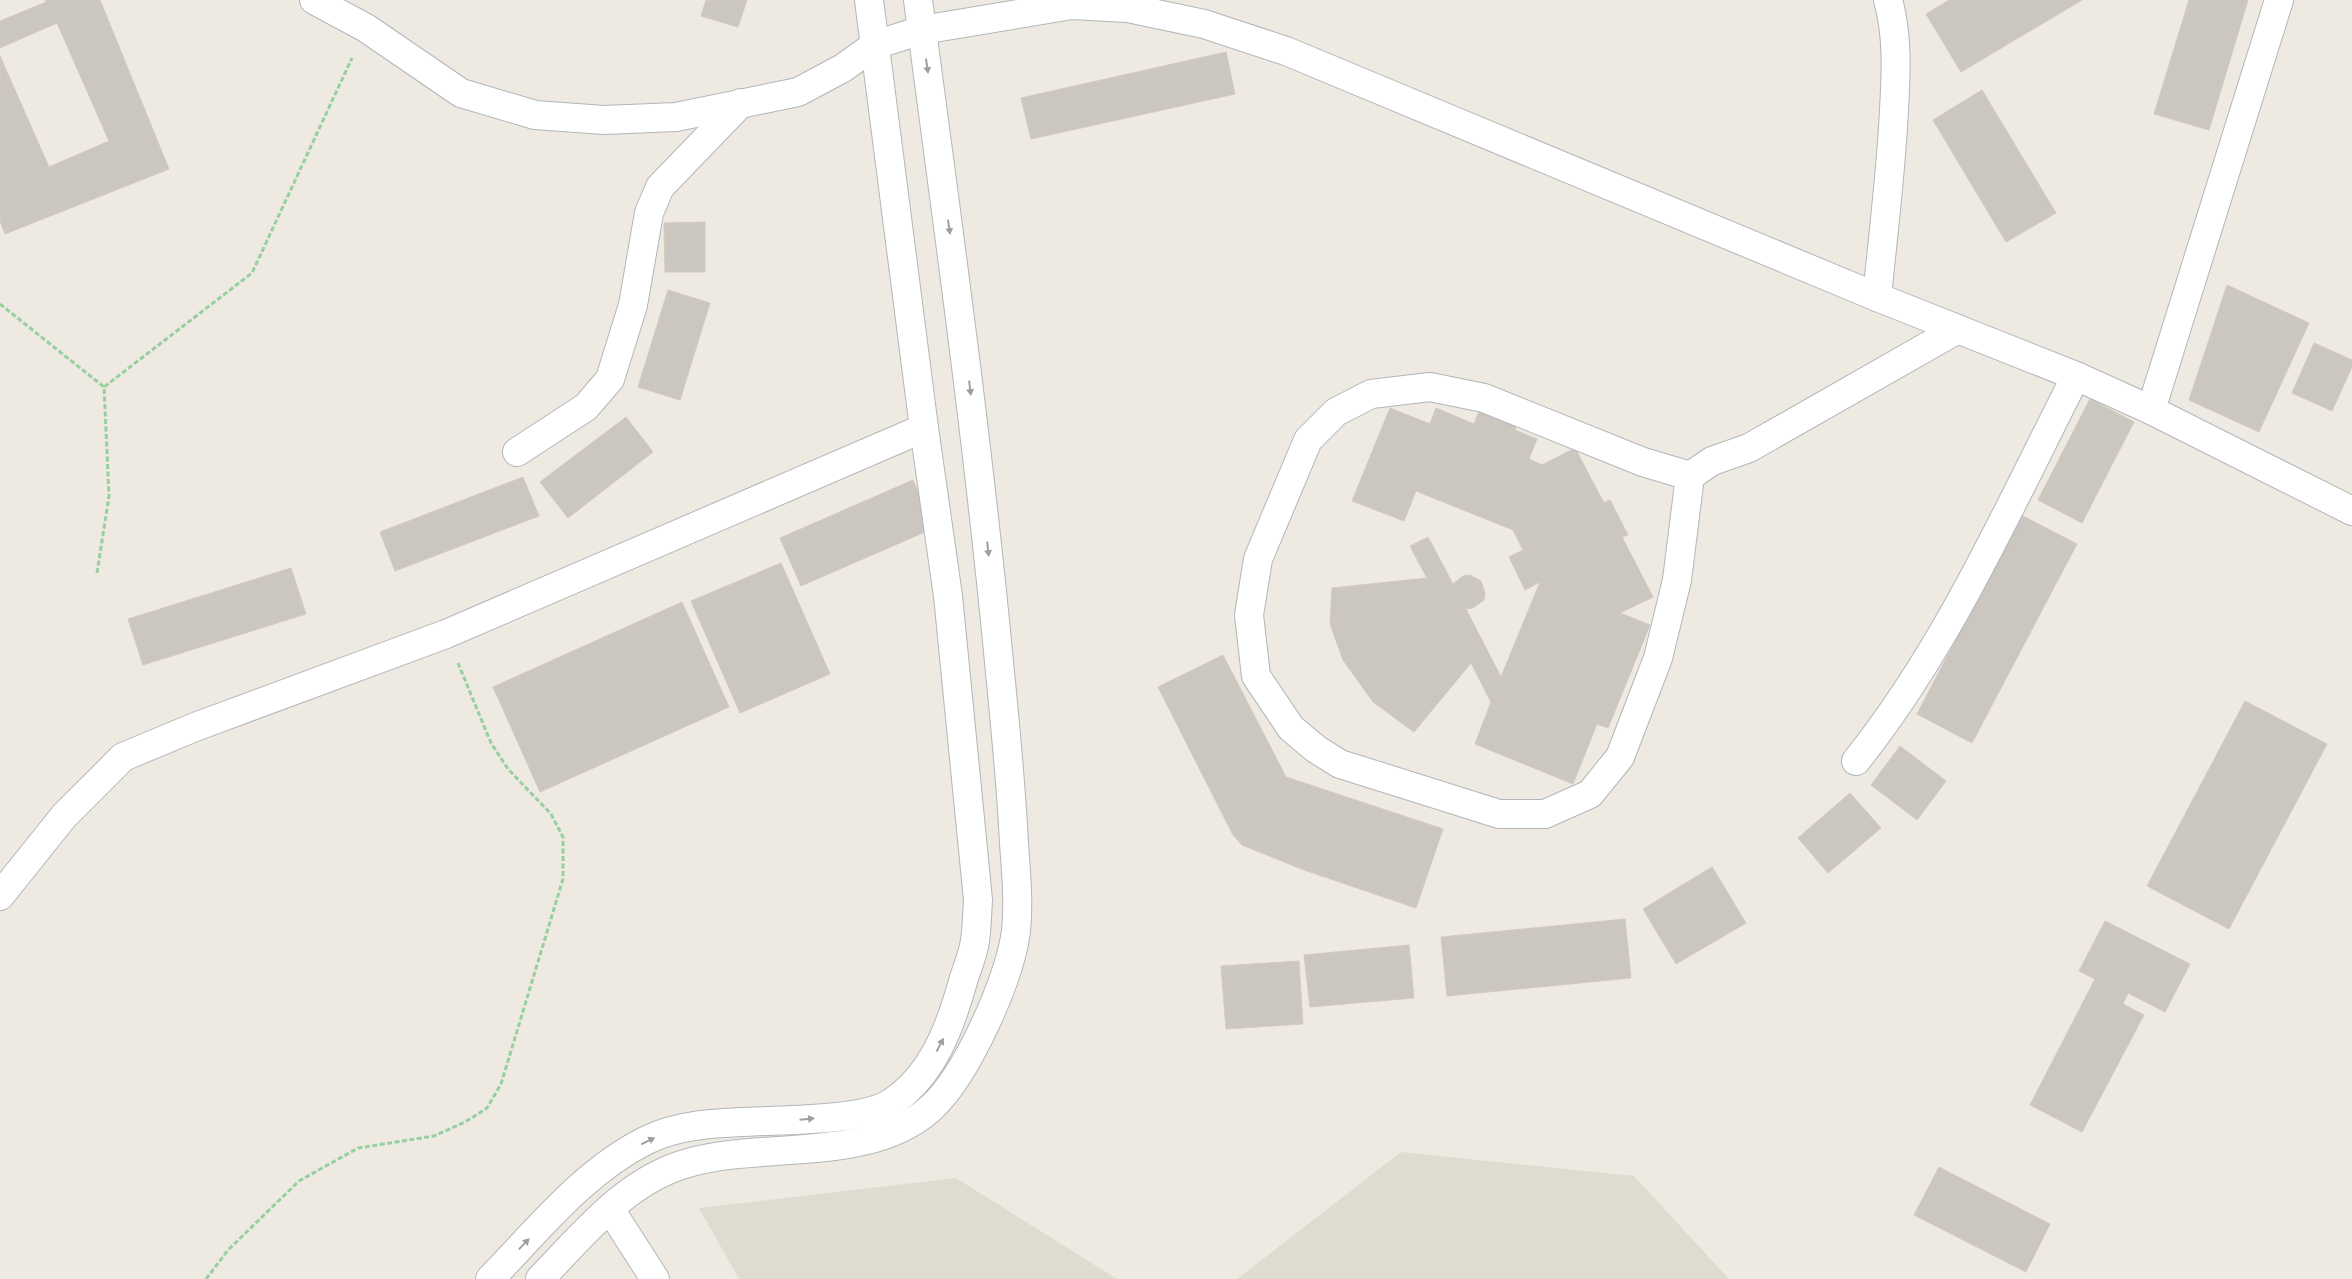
<svg xmlns="http://www.w3.org/2000/svg" width="2352" height="1279" viewBox="0 0 2352 1279" font-family="Poppins,sans-serif">
<style>
.education{fill:#e0dbd1}
.building{fill:#cbc6c0;stroke:#d3cabf}
.lines{fill:none;stroke-linecap:round;stroke-linejoin:round}
.minor-casing{stroke:#b2b6ba;stroke-width:30}
.path{stroke:#95d09e;stroke-width:3;stroke-dasharray:5 2.5;stroke-linecap:butt}
.minor{stroke:#fff;stroke-width:28}
.oneway{fill:#9b9fa1}
</style>
<rect width="100%" height="100%" fill="#eee9e1"/>
<g class="education">
<polygon points="1401,1152 1634,1176 1729,1279 1237,1279"/>
<polygon points="956,1178 1117,1279 739,1279 699,1208"/>
</g>
<g class="building">
<polygon points="45,0 100,0 169,169 5,234 0,221 0,56 49,167 109,141 57,23 0,48 0,21 46,2"/>
<polygon points="706,0 747,0 738,27 701,16"/>
<polygon points="1949,0 2082,0 1961,72 1926,14"/>
<polygon points="2189,0 2248,0 2209,130 2154,114"/>
<polygon points="1226,52 1235,94 1031,139 1021,98"/>
<polygon points="1982,90 2056,213 2006,242 1933,120"/>
<polygon points="705,222 705,272 665,272 664,223"/>
<polygon points="2227,285 2309,323 2259,432 2189,400"/>
<polygon points="668,290 710,303 680,400 638,387"/>
<polygon points="2314,343 2352,360 2352,367 2332,411 2292,393"/>
<polygon points="2090,399 2134,422 2082,523 2038,500"/>
<polygon points="1390,408 1430,424 1436,408 1474,424 1480,409 1517,424 1515,430 1537,439 1529,459 1542,465 1575,448 1604,503 1610,500 1628,535 1622,537 1653,597 1620,613 1650,625 1608,728 1597,724 1573,784 1475,744 1491,702 1471,663 1414,732 1373,702 1343,660 1330,624 1332,588 1427,578 1410,546 1428,537 1453,584 1463,576 1470,575 1481,581 1485,593 1484,600 1473,608 1466,609 1501,677 1540,582 1525,590 1509,557 1523,550 1513,530 1416,491 1404,521 1352,501"/>
<polygon points="626,417 653,452 568,518 540,482"/>
<polygon points="523,477 539,516 395,571 380,532"/>
<polygon points="913,480 934,528 801,586 780,538"/>
<polygon points="2021,515 2077,544 1972,743 1917,714"/>
<polygon points="781,563 830,674 740,713 691,601"/>
<polygon points="291,568 306,614 143,665 128,619"/>
<polygon points="682,602 729,707 540,792 493,687"/>
<polygon points="1223,655 1286,777 1443,829 1416,908 1304,870 1242,845 1233,835 1158,687"/>
<polygon points="2245,701 2327,744 2229,929 2147,886"/>
<polygon points="1900,746 1946,781 1917,820 1871,785"/>
<polygon points="1850,793 1881,828 1828,873 1798,838"/>
<polygon points="1712,867 1746,923 1676,964 1643,909"/>
<polygon points="1625,919 1631,978 1447,996 1441,937"/>
<polygon points="2105,921 2190,964 2165,1012 2128,993 2123,1004 2144,1015 2082,1132 2030,1105 2095,979 2079,971"/>
<polygon points="1409,945 1414,998 1310,1007 1304,955"/>
<polygon points="1299,961 1303,1024 1226,1029 1221,966"/>
<polygon points="1939,1167 2050,1224 2026,1272 1914,1215"/>
</g>
<g class="lines">
<g class="minor-casing">
<g id="minor">
<polyline points="314,0 366,28 461,93 535,115 604,120 676,117 798,92 843,68 875,45 922,30 1072,5 1128,8 1204,24 1286,51 1877,297 2076,376 2151,410 2352,511"/>
<path d="M1877,297C1883,235 1891,173 1894,110C1896,74 1898,35 1888,0"/>
<polyline points="2151,410 2279,0"/>
<polyline points="517,452 586,407 610,379 633,305 649,213 660,187 741,103"/>
<polyline points="1690,476 1677,580 1658,658 1620,757 1590,794 1545,814 1499,814 1340,764 1316,749 1291,728 1256,676 1249,615 1258,559 1308,440 1336,412 1371,394 1430,387 1484,398 1643,462 1690,476 1712,461 1749,448 1958,329"/>
<path d="M1856,761C1948,646 2009,507 2076,376"/>
<polyline points="0,896 64,816 123,757 195,727 446,634 924,428"/>
<polyline points="610,1209 655,1279"/>
<path d="M490,1279C538,1230 584,1171 647,1140C683,1122 727,1123 766,1121C796,1120 864,1119 889,1104C933,1077 951,1025 964,978C968,966 973,954 975,941C977,928 977,914 978,900L948,596L924,428L869,0"/>
<path d="M540,1279C583,1235 626,1180 688,1163C764,1141 869,1164 931,1108C967,1075 1010,979 1016,931C1019,902 1016,872 1014,843C1011,783 1005,722 999,662C978,440 947,220 918,0"/>
</g>
</g>
<g class="path">
<polyline points="0,304 104,387"/>
<polyline points="97,573 109,496 104,387 252,273 352,58"/>
<polyline points="206,1279 228,1250 299,1181 358,1148 434,1136 465,1122 487,1108 501,1084 563,879 563,837 551,814 508,769 491,743 458,663"/>
</g>
<use href="#minor" class="minor"/>
</g>
<defs><path id="oneway-solid" d="M-6-.8H1V-3.2L6.5 0L1 3.2V.8H-6Z" transform="scale(1.25)"/></defs>
<g class="oneway">
<use href="#oneway-solid" transform="translate(927 66) rotate(82)"/>
<use href="#oneway-solid" transform="translate(949 227) rotate(82)"/>
<use href="#oneway-solid" transform="translate(970 388) rotate(83)"/>
<use href="#oneway-solid" transform="translate(988 549) rotate(84)"/>
<use href="#oneway-solid" transform="translate(940 1045) rotate(-62)"/>
<use href="#oneway-solid" transform="translate(807 1119) rotate(-5)"/>
<use href="#oneway-solid" transform="translate(648 1141) rotate(-26)"/>
<use href="#oneway-solid" transform="translate(524 1244) rotate(-46)"/>
</g>
</svg>
